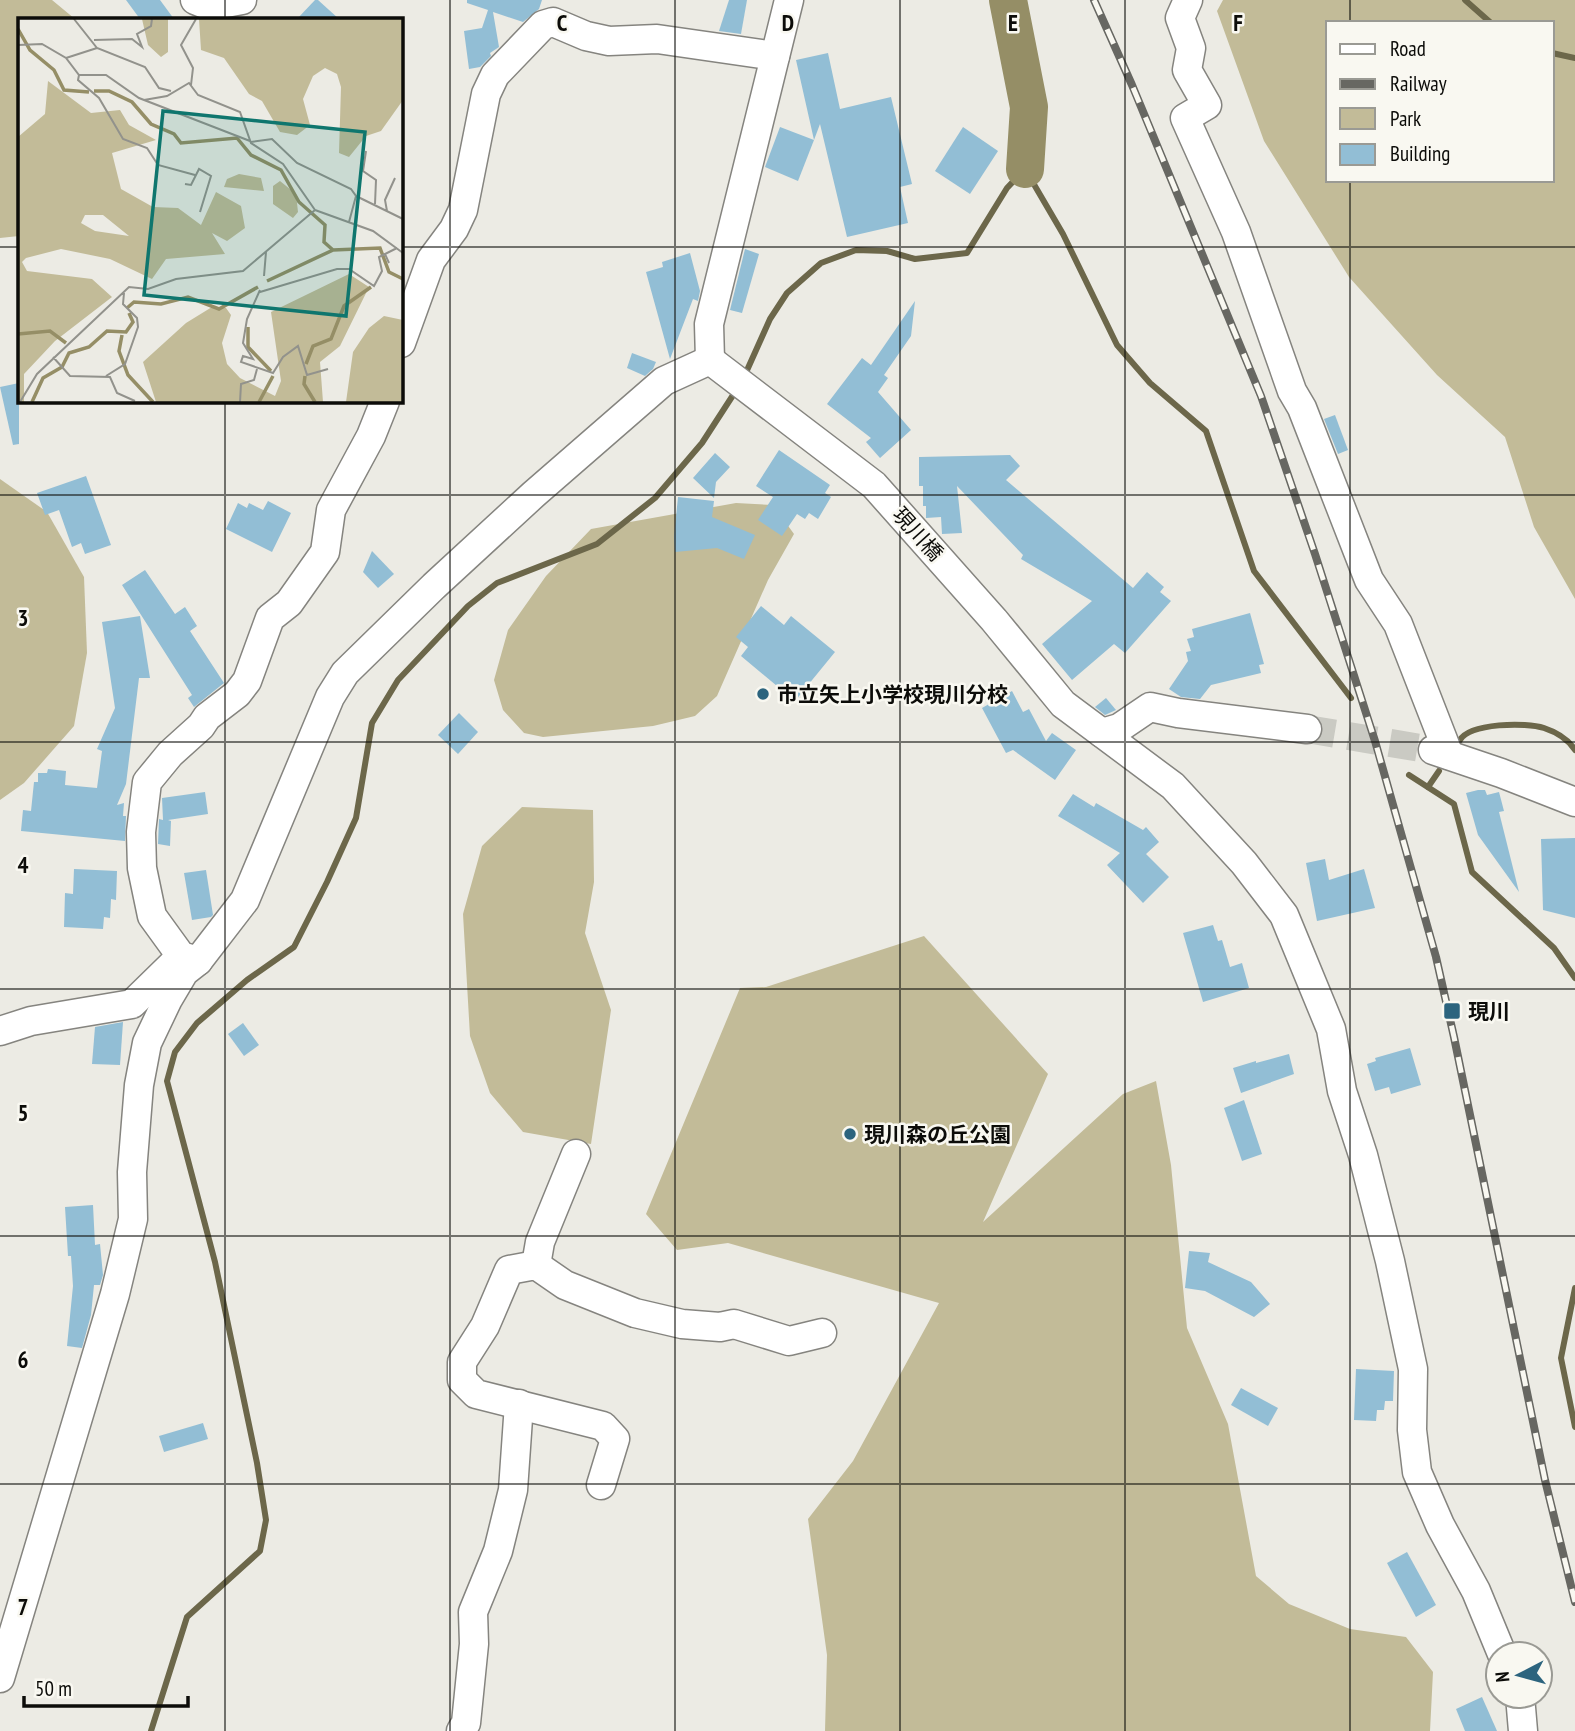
<svg xmlns="http://www.w3.org/2000/svg" width="1575" height="1731" viewBox="0 0 1575 1731" font-family="'PT Sans Narrow','Noto Sans JP',sans-serif">
<style>
.green{fill:#c2bb98;fill-rule:evenodd}
.lines{fill:none;stroke-linecap:round;stroke-linejoin:round}
.stream{stroke:#6c674a;stroke-width:6}
.river{stroke:#958e66;stroke-width:38}
.building{fill:#92bed5}
.minor-tunnel{stroke:#cacac3;stroke-width:28;stroke-dasharray:28 14;stroke-linecap:butt}
.minor-casing{stroke:#85847f;stroke-width:31}
.minor{stroke:#fff;stroke-width:28}
.rail-casing{stroke:#676762;stroke-width:8}
.rail{stroke:#f9f8f1;stroke-width:5;stroke-dasharray:16;stroke-linecap:butt}
.grid{fill:none;stroke:#0c0c09;stroke-width:2;stroke-opacity:0.55}
.poi-dot{fill:#2c647e;stroke:#f9f8f1;stroke-width:2.5}
.labels{text-anchor:middle;dominant-baseline:central;stroke-width:5;stroke-linejoin:round;paint-order:stroke}
.street-label{font-size:21px;fill:#0c0c09;stroke:#f9f8f1}
.poi-label{font-size:21px;font-weight:bold;fill:#0c0c09;stroke:#f9f8f1;text-anchor:start}
.inset-river{fill:none;stroke:#958e66;stroke-width:3.5}
.inset-road{fill:none;stroke:#92928c;stroke-width:2}
.view{fill:#0f766e;fill-opacity:0.15;stroke:#0f766e;stroke-width:3.5}
.inset-edge{fill:none;stroke:#0c0c09;stroke-width:3.5}
.grid-label{font-size:23px;text-anchor:middle;font-weight:bold;fill:#0c0c09;stroke:#f9f8f1;stroke-width:5;stroke-linejoin:round;paint-order:stroke}
</style>
<rect width="100%" height="100%" fill="#ecebe4"/>
<g class="green">
<polygon points="0,0 52,0 75,19 19,19 19,236 0,238"/>
<path d="M1223,0H1575V599L1534,527L1505,437L1437,375L1349,277L1264,141L1217,11ZM1328,23H1552V180H1328Z"/>
<polygon points="0,479 47,512 84,577 87,653 74,726 24,783 0,800"/>
<polygon points="736,503 773,505 794,534 768,580 717,696 695,716 653,726 543,737 524,733 503,710 494,680 508,630 546,576 591,529"/>
<polygon points="522,807 593,810 594,882 585,933 611,1010 591,1144 523,1132 490,1093 470,1036 463,914 482,846"/>
<polygon points="924,936 1048,1074 983,1222 1123,1094 1156,1081 1171,1165 1187,1328 1228,1424 1256,1576 1289,1604 1350,1629 1406,1637 1433,1672 1430,1731 825,1731 827,1655 808,1519 853,1461 939,1303 728,1243 677,1250 646,1214 740,988 766,987"/>
</g>
<g class="lines">
<g class="stream">
<polyline points="1465,0 1491,23"/>
<polyline points="1552,53 1575,58"/>
<polyline points="744,377 770,319 787,293 821,263 856,250 887,251 915,259 967,253 1007,188 1025,169 1063,234 1117,345 1150,383 1206,431 1254,571 1351,698"/>
<path d="M1460,740C1470,723 1526,722 1544,728C1556,732 1568,739 1575,750"/>
<polyline points="1409,775 1454,804 1472,872 1554,948 1575,978"/>
<polyline points="1428,787 1439,771"/>
<polyline points="1575,1288 1561,1358 1575,1427"/>
<polyline points="151,1731 187,1617 260,1551 266,1520 257,1463 215,1262 167,1081 175,1052 197,1023 247,980 294,947 327,882 356,818 372,723 398,680 468,606 497,583 597,544 655,498 702,443 737,389"/>
</g>
<polyline class="river" points="1008,0 1029,107 1025,169"/>
</g>
<g class="building">
<polygon points="126,0 160,0 174,19 140,19"/>
<polygon points="315,0 318,0 339,19 297,19"/>
<polygon points="467,0 542,0 539,9 523,22 493,12 499,47 490,53 491,56 480,67 469,69 464,31 482,28 488,10 467,3"/>
<polygon points="729,0 747,0 741,34 719,31"/>
<polygon points="828,53 840,109 891,97 912,184 900,187 908,223 847,237 820,124 814,140 796,60"/>
<polygon points="780,127 814,140 798,181 765,167"/>
<polygon points="963,127 998,151 970,194 935,171"/>
<polygon points="745,249 759,254 742,313 730,310"/>
<polygon points="690,253 700,291 698,301 693,299 670,359 646,272 663,267 662,262"/>
<polygon points="915,301 911,336 884,375 888,378 878,392 911,430 880,458 866,442 871,438 827,404 862,358 871,365"/>
<polygon points="632,353 656,362 653,369 645,376 627,368"/>
<polygon points="19,383 19,444 13,445 0,387"/>
<polygon points="1335,415 1348,450 1338,454 1324,419"/>
<polygon points="779,450 830,485 825,493 831,497 818,519 809,513 805,519 797,514 782,536 758,520 773,497 756,486"/>
<polygon points="715,453 730,467 716,482 714,498 693,478"/>
<polygon points="1010,455 1020,466 1006,480 1133,588 1147,572 1164,587 1160,592 1171,601 1125,653 1114,644 1072,680 1042,644 1092,601 1021,559 1023,555 957,486 962,533 942,534 941,517 926,518 926,506 923,506 923,486 919,486 919,457"/>
<polygon points="86,476 111,545 85,554 81,543 72,547 59,510 45,515 37,493"/>
<polygon points="678,497 714,501 712,517 755,535 744,559 717,548 675,552 674,537"/>
<polygon points="268,501 291,513 272,552 226,529 238,503 247,508 249,503 263,510"/>
<polygon points="372,551 394,574 378,588 363,572"/>
<polygon points="145,570 175,614 185,607 197,626 190,631 224,683 194,707 188,698 192,695 122,585"/>
<polygon points="761,606 784,625 791,616 835,652 795,701 741,656 748,647 736,637"/>
<polygon points="1250,613 1264,664 1259,665 1261,673 1211,685 1200,699 1181,697 1169,689 1188,661 1186,652 1191,651 1187,639 1194,637 1192,629"/>
<polygon points="140,616 150,678 139,678 126,784 117,805 124,803 123,816 126,816 125,841 21,831 23,810 31,811 34,782 38,782 38,773 47,773 48,769 66,771 65,785 97,788 102,751 97,749 115,708 102,622"/>
<polygon points="1012,691 1023,712 1029,709 1046,741 1052,733 1076,750 1055,780 1013,750 1006,753 982,708"/>
<polygon points="1106,698 1116,710 1105,715 1095,707"/>
<polygon points="459,713 478,732 458,754 438,735"/>
<polygon points="1478,790 1485,790 1487,795 1499,792 1504,811 1499,812 1519,892 1478,835 1466,793"/>
<polygon points="205,792 208,814 168,820 171,821 170,846 158,844 159,819 163,820 162,798"/>
<polygon points="1073,794 1094,807 1096,803 1143,830 1146,827 1159,842 1146,854 1169,877 1143,903 1107,865 1120,853 1058,816"/>
<polygon points="1575,838 1575,918 1543,910 1541,839"/>
<polygon points="1325,859 1329,880 1364,869 1375,908 1317,921 1306,863"/>
<polygon points="74,869 117,871 116,900 111,899 110,918 104,917 103,929 64,927 65,893 73,894"/>
<polygon points="206,870 213,915 211,917 192,920 184,873"/>
<polygon points="1213,925 1218,941 1222,940 1230,967 1242,963 1249,988 1203,1002 1183,933"/>
<polygon points="123,1022 120,1065 92,1064 95,1027"/>
<polygon points="243,1023 259,1045 244,1056 228,1034"/>
<polygon points="1410,1048 1421,1085 1391,1094 1389,1087 1375,1091 1367,1064 1376,1061 1375,1058"/>
<polygon points="1289,1054 1294,1074 1241,1093 1233,1068 1256,1061 1256,1063"/>
<polygon points="1244,1100 1262,1154 1242,1161 1224,1108"/>
<polygon points="93,1205 95,1245 100,1244 103,1275 100,1285 94,1285 91,1315 82,1348 67,1346 73,1286 71,1256 68,1256 65,1207"/>
<polygon points="1189,1251 1210,1253 1208,1262 1251,1282 1270,1304 1254,1317 1205,1291 1185,1288"/>
<polygon points="1356,1369 1394,1371 1393,1401 1385,1401 1384,1410 1377,1410 1376,1421 1354,1420"/>
<polygon points="1241,1388 1278,1408 1268,1426 1231,1405"/>
<polygon points="203,1423 208,1439 164,1452 159,1436"/>
<polygon points="1407,1552 1436,1605 1416,1617 1387,1563"/>
<polygon points="1482,1697 1497,1731 1465,1731 1456,1709"/>
</g>
<g class="lines">
<polyline class="minor-tunnel" points="1307,729 1432,750"/>
<g class="minor-casing">
<g id="minor">
<polyline points="195,0 210,6 242,0"/>
<polyline points="1188,0 1180,18 1191,48 1187,70 1207,105 1185,118 1236,232 1292,391 1302,408 1369,580 1398,624 1449,755"/>
<polyline points="401,343 431,260 454,229 463,210 486,94 495,75 543,25 553,22 586,36 609,41 657,39 775,56"/>
<polyline points="710,360 874,485 994,620 1063,704 1173,786 1244,863 1284,915 1331,1029 1342,1091 1363,1155 1390,1261 1413,1369 1412,1430 1417,1472 1440,1525 1476,1591 1502,1654"/>
<polyline points="710,360 709,324 789,0"/>
<polyline points="1102,733 1119,728 1150,707 1178,713 1307,729"/>
<polyline points="1433,750 1501,773 1575,802"/>
<polyline points="198,961 181,956 152,916 142,868 141,832 147,782 170,754 201,726 207,717 237,694 247,681 270,618 289,603 325,552 331,510 371,436 385,401"/>
<polyline points="0,1031 31,1021 132,1004 175,962 183,970"/>
<polyline points="536,1265 540,1242 576,1154"/>
<polyline points="601,1485 615,1439 603,1426 476,1394 462,1380 462,1362 485,1326 509,1270 536,1265 565,1285 635,1313 682,1324 720,1327 734,1324 789,1341 822,1333"/>
<polyline points="0,1678 115,1294 133,1219 132,1172 139,1085 147,1043 168,999 184,972 198,961 245,900 330,697 345,673 434,586 534,494 664,381 710,360"/>
<polyline points="1520,1696 1523,1731"/>
<polyline points="461,1731 466,1723 474,1644 473,1612 498,1551 513,1490 519,1404"/>
</g>
</g>
<use href="#minor" class="minor"/>
<g class="rail-casing">
<polyline id="rail" points="1094,0 1132,85 1261,396 1315,554 1375,741 1436,957 1454,1037 1545,1480 1575,1602"/>
</g>
<use href="#rail" class="rail"/>
</g>
<path class="grid" d="M225,0V19M450,0V1731M675,0V1731M900,0V1731M1125,0V1731M1350,0V23M1350,180V1731M0,247H19M401,247H1575M225,401V1731M0,495H1575M0,742H1575M0,989H1575M0,1236H1575M0,1484H1575"/>
<g class="poi-dot">
<circle cx="763" cy="694" r="7"/>
<rect x="1443" y="1002" width="18" height="18" rx="3.5"/>
<circle cx="850" cy="1134" r="7"/>
</g>
<g class="labels">
<g class="street-label">
<text transform="translate(918 534) rotate(48)">現川橋</text>
</g>
<g class="poi-label">
<text x="777" y="694">市立矢上小学校現川分校</text>
<text x="1468" y="1011">現川</text>
<text x="864" y="1134">現川森の丘公園</text>
</g>
</g>
<g transform="translate(18 18)">
<rect width="385" height="385" fill="#ecebe4"/>
<path d="M124,1H150V34L143,39L130,27ZM181,1H385V82L363,113L348,118L331,139L321,135L323,69L319,56L307,50L295,58L285,81L292,107L279,117L262,114L244,83L231,76L206,40L183,32ZM30,63L73,95L102,92L111,107L138,122L94,135L103,171L135,189L160,190L183,207L198,174L223,188L227,210L209,223L194,215L207,236L148,241L134,261L92,241L43,231L8,240L4,244L9,253L74,261L94,279L37,323L6,356V384H0V119L27,96ZM67,197H85L111,218L77,213L63,205ZM221,156L243,160L246,173L206,169L209,161ZM262,163L278,176L280,194L275,200L255,186V168ZM331,256L351,269L322,328L302,344L305,384H138L125,344L168,305L194,289L208,290L213,297L204,325L209,346L222,360L257,378L263,363L253,294ZM366,298L385,302V384H328L335,334L351,310Z" fill="#c2bb98" fill-rule="evenodd"/>
<path class="inset-river" d="M0,11L12,32L36,52L46,72L71,74M76,73H91L114,84L133,106L156,116L163,125L219,120L233,137L263,152L281,184L307,207L306,224L315,232L249,263M315,232L362,230L371,254L385,261M109,290L116,284L143,286L170,279L201,291L240,269M230,309V329L253,353M0,316L32,313L48,325M104,317L101,333L110,357L135,384M288,346L295,328L313,321L326,288L353,269M287,358L286,366L297,384M14,384L25,360L44,349L51,335L71,329L89,313L108,314L115,304L111,295M241,384L255,358"/>
<path class="inset-road" d="M56,1L79,30L127,49L141,70L153,73M76,22L114,21L124,29L119,16L133,8L134,1M0,27L24,26L48,40L61,57H88L121,80L232,123M48,40L79,30M61,57L60,62L81,80L105,121L129,130L140,147L177,157M173,67L175,50L163,27L178,1M126,82L149,78L171,65L180,77L222,94L233,125L265,146L297,192M233,124L254,121L279,145L333,171L338,178L331,204M348,133L345,153L358,162L357,186M167,166L173,167L181,151L193,158L182,194M338,178L385,201M297,192L355,213L385,235M369,193L367,182L377,160M371,245L367,236L379,230M246,258L248,234M242,272L229,301L225,325L235,341L225,338L223,344L255,355L265,339L280,328L289,357L310,351M242,274L319,251H331L356,268L364,253L361,239L367,236M35,339L52,358L92,359L99,375L117,383M88,358L107,346L120,309L119,300L105,286L106,275M2,384L19,356L111,269L130,271L158,261L225,253L297,192M222,384L223,366L236,362L239,351"/>
<path class="view" d="M145,93L347,114L328,298L126,277Z"/>
<rect width="385" height="385" class="inset-edge"/>
</g>
<g class="grid-label">
<text x="562" y="31">C</text>
<text x="788" y="31">D</text>
<text x="1013" y="31">E</text>
<text x="1238" y="31">F</text>
<text x="23" y="626">3</text>
<text x="23" y="873">4</text>
<text x="23" y="1121">5</text>
<text x="23" y="1368">6</text>
<text x="23" y="1615">7</text>
</g>
<rect x="1326" y="21" width="228" height="161" fill="#f9f8f1" stroke="#9a9a94" stroke-width="2"/>
<rect x="1340" y="44" width="35" height="10" fill="#ffffff" stroke="#9a9a94" stroke-width="2"/>
<text x="1390" y="56" font-size="21" fill="#0c0c09">Road</text>
<rect x="1340" y="79" width="35" height="10" fill="#676762" stroke="#9a9a94" stroke-width="2"/>
<text x="1390" y="91" font-size="21" fill="#0c0c09">Railway</text>
<rect x="1340" y="108" width="35" height="21" fill="#c2bb98" stroke="#9a9a94" stroke-width="2"/>
<text x="1390" y="126" font-size="21" fill="#0c0c09">Park</text>
<rect x="1340" y="144" width="35" height="21" fill="#92bed5" stroke="#9a9a94" stroke-width="2"/>
<text x="1390" y="161" font-size="21" fill="#0c0c09">Building</text>
<g transform="translate(1519 1675) rotate(264)"><circle r="33" fill="#f9f8f1" stroke="#9a9a94" stroke-width="2"/>
<path d="M0-5L12 26L0 18L-12 26Z" fill="#2c647e"/>
<text y="-10" font-size="19" font-weight="bold" text-anchor="middle" fill="#0c0c09">N</text>
</g>
<path d="M24 1696v10h164v-10" fill="none" stroke="#0c0c09" stroke-width="3.5"/>
<text x="35" y="1696" font-size="21" fill="#0c0c09" stroke="#f9f8f1" stroke-width="5" paint-order="stroke">50 m</text>
</svg>
